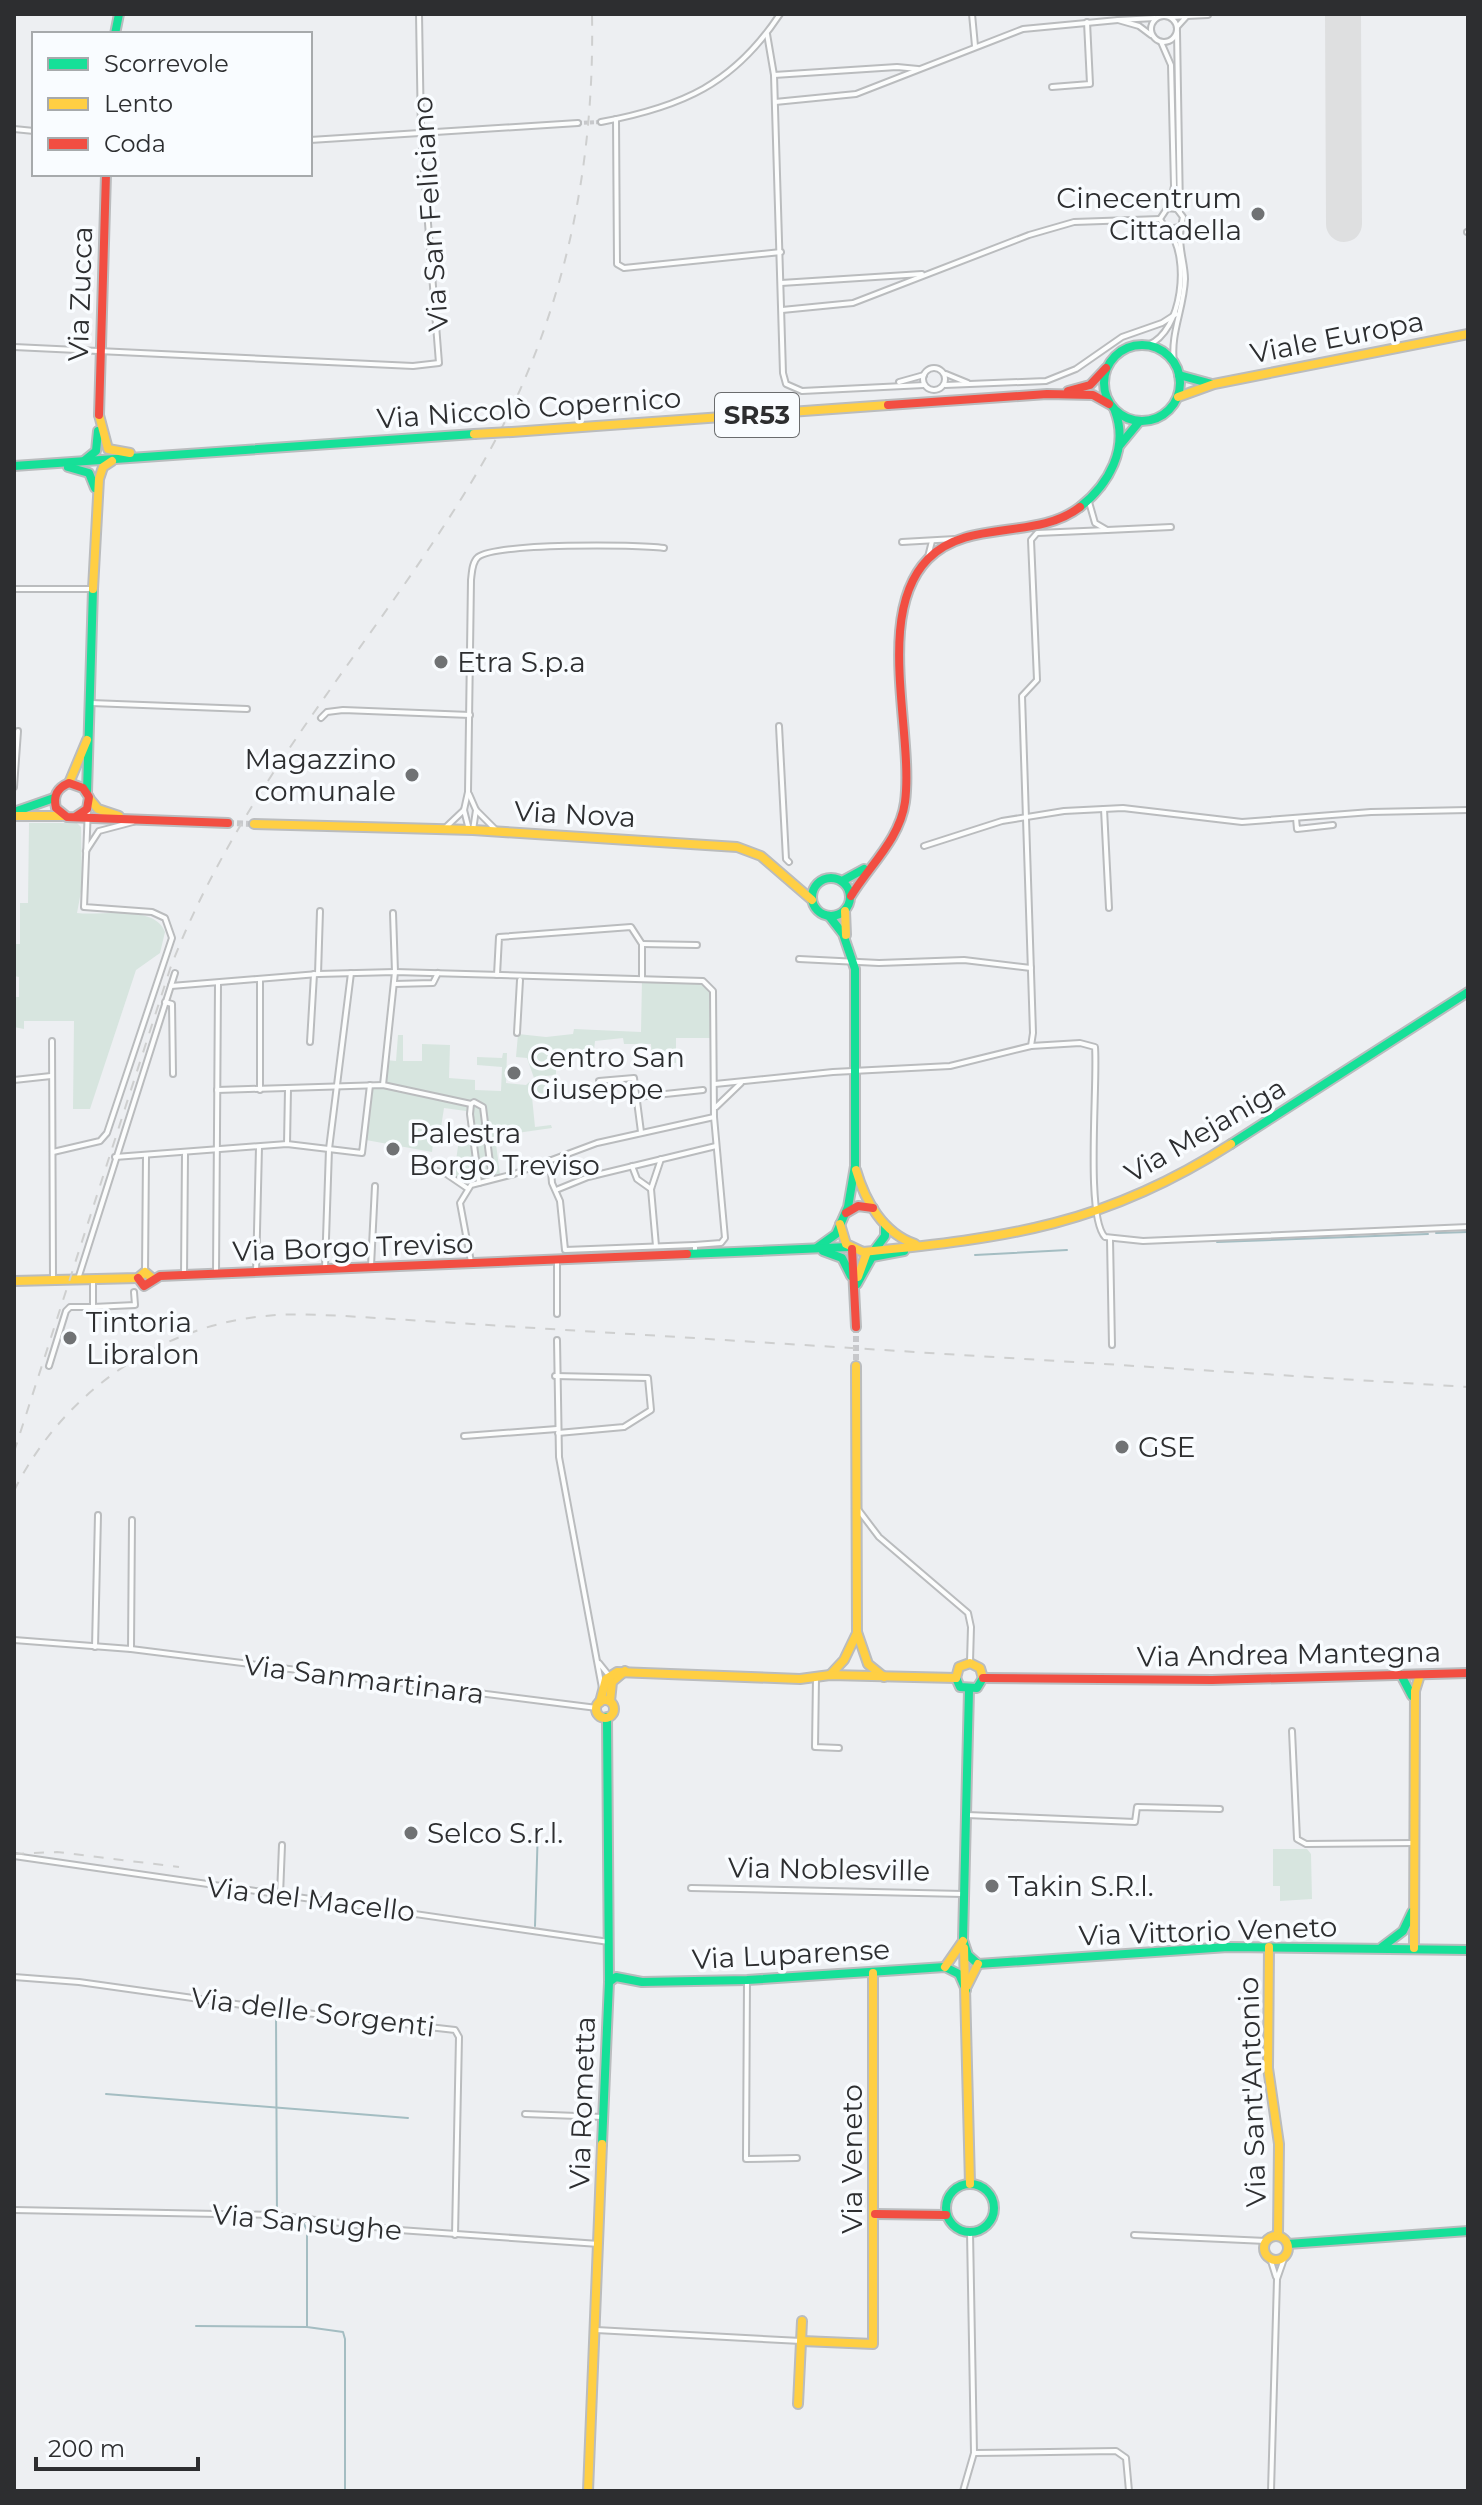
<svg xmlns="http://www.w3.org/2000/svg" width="1482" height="2505" viewBox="0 0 1482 2505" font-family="Montserrat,sans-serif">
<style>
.green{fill:#d7e5df}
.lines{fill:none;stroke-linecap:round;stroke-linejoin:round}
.stream{stroke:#a4bdc2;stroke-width:2}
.runway{stroke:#dedfe0;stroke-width:36}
.street-tunnel{stroke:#c7c8cb;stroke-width:4;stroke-dasharray:4 2;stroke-linecap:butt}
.secondary-tunnel{stroke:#c7c8cb;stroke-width:6;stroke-dasharray:6 3;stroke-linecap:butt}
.street-casing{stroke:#babcbe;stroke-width:8}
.fast-casing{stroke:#babcbe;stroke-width:12}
.slow-casing{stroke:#babcbe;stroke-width:12}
.jam-casing{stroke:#babcbe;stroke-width:12}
.street{stroke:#fcfdfd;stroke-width:4}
.fast{stroke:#16e098;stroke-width:8}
.slow{stroke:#ffcf43;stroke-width:8}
.jam{stroke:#f24e42;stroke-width:8}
.rail{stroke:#cecfcf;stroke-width:2;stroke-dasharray:10 10;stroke-linecap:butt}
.slow-bridge-casing{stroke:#babcbe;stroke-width:12;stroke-linecap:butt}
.slow-bridge{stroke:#ffcf43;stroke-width:8}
.poi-dot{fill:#707274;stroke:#f9fcff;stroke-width:3}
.labels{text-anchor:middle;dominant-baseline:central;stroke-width:7;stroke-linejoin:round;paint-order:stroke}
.shield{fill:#f9fcff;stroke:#6a6c6e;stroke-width:2}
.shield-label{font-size:26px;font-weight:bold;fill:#2d2e30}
.poi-label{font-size:28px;fill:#2d2e30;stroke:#f9fcff;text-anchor:start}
.street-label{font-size:28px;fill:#2d2e30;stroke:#f9fcff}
</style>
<rect width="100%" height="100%" fill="#edeff2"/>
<g class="green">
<path d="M29,823H77L81,827L82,886L77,913C102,916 155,904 165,932L160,953L136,970L90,1109H73L74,1021H24V1029L14,1027V997H19V977L14,976V944H20V903H28Z"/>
<polygon points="642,979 703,981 713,991 714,1038 676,1038 676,1063 652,1063 651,1044 624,1044 623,1038 595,1041 594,1050 568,1054 567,1063 556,1064 556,1075 545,1076 546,1095 532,1097 535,1127 551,1125 552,1128 495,1136 500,1175 466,1184 454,1175 460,1132 469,1133 466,1111 444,1108 440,1134 434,1134 432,1152 366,1140 370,1085 383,1085 386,1060 396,1061 398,1035 403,1035 403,1061 422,1061 422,1044 450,1045 449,1078 475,1080 475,1090 501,1091 502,1067 477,1065 477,1057 502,1058 503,1053 507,1053 506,1083 526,1085 534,1078 527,1058 516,1057 518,1034 546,1037 573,1034 574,1029 641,1032"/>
<polygon points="1273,1849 1307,1849 1311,1854 1312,1899 1280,1901 1280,1886 1273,1886"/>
</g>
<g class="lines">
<g class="stream">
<polyline points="1436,1233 1468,1232"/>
<polyline points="1217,1242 1428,1234"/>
<polyline points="975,1255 1067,1250"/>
<polyline points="535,1926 538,1826"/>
<polyline points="276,2014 277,2220 304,2224 307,2230 307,2327 343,2332 345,2339 345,2491"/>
<polyline points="106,2094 408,2118"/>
<polyline points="196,2326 307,2327"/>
<polyline points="585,2491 590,2354"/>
</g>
<polyline class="runway" points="1343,14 1344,224"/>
<polyline class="street-tunnel" points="578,123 601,122"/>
<g class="secondary-tunnel">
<polyline points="228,823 254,824"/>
<polyline points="856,1327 856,1366"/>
</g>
<g class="street-casing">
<g id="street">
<polyline points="972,14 975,46"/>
<polyline points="1187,16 1208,15"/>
<circle cx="1164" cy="29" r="13"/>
<polyline points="1172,17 1187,16 1177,27"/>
<polyline points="1177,32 1180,211"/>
<polyline points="767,34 774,75 783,373 786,384 802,391 924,385"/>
<polyline points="1151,35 1139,26 1118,20 1155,18"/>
<polyline points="1161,42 1171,65 1174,186 1170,204 1160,219 1166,229 1181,227 1183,217 1177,209 1167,208"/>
<polyline points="774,75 897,67 918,69"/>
<polyline points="1052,87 1090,84 1087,22"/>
<polyline points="775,102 856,94 1023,29 1118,20"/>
<polyline points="616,119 617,264 624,268 781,252"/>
<path d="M601,122C682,107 734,84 780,14"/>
<polyline points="14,129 34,131"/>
<polyline points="310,140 578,123"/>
<polyline points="1467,232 1468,232"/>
<polyline points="781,283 922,274"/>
<polyline points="782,310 853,303 1029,235 1074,222 1160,219"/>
<path d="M1148,345C1183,331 1190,257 1169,231"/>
<polyline points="14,347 413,366 439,363 421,134 419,14"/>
<path d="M1174,362C1170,334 1184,308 1185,279C1185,262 1177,244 1181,227"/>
<circle cx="934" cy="379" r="11"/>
<polyline points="946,374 968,383"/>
<polyline points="899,382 924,375"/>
<polyline points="945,385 1046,381 1076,369 1122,337 1162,323 1176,314"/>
<polyline points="1089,502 1095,523 1107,530 1171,527"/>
<polyline points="902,542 955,539"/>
<polyline points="928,557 932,541"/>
<polyline points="14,589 92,589"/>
<polyline points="91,703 247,709"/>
<polyline points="321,718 327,712 343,710 470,715"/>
<polyline points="779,726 786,859 789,862"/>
<polyline points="14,787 18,731"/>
<polyline points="469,794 476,810 497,831"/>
<polyline points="1104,809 1109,908"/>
<polyline points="464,810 469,830"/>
<polyline points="1296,818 1297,829 1333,825"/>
<path d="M445,828L464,810L468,792L471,580C472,572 472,562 478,557C497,543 636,544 664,548"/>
<polyline points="473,830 476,810"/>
<polyline points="924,846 1002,821 1064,811 1123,808 1242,822 1371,812 1468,810"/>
<polyline points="86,851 99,831 133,822"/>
<polyline points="642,944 697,945"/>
<polyline points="799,959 879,963 964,960 1031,968"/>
<polyline points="318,974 320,911"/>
<polyline points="497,975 499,937 631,927 642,944 642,979"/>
<polyline points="260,980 260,1090"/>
<polyline points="394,984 433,983 438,973"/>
<polyline points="171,986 318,974 395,972 703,981 713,991 714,1117 725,1238 721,1243 695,1245 695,1254"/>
<polyline points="165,1002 172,1004 173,1074"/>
<polyline points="517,1033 520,980"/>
<polyline points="52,1041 53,1280"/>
<polyline points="310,1042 314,974"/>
<path d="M1031,1046L1080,1043L1095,1047C1098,1082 1085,1217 1105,1237L1143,1241L1468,1227"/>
<polyline points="14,1080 51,1076"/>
<polyline points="599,1081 634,1078 641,1132"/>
<polyline points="715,1084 833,1072 950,1066 1031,1046 1033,1033 1022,696 1037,680 1031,540 1037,533 1107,530"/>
<polyline points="383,1085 395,972 393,913"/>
<polyline points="217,1090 383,1085 471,1104"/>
<polyline points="637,1097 703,1090"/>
<polyline points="716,1107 741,1083"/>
<polyline points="287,1144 288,1089"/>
<polyline points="53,1152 100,1141 107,1133 172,938 165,918 152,912 84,907 88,807"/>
<polyline points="115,1157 287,1144 362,1153 370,1085"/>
<polyline points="550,1160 552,1183 560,1201 565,1250 694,1245"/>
<polyline points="415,1165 445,1173 467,1188"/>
<polyline points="632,1166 637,1179 651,1189"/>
<polyline points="479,1183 470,1114 471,1104 474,1102 483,1107 492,1179"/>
<polyline points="556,1190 588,1177 716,1146"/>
<polyline points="1110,1239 1112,1345"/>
<polyline points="656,1246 651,1189 661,1159"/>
<polyline points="557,1260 557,1314"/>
<polyline points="471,1262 460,1203 471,1185 514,1174 597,1143 714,1117"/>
<polyline points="371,1266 375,1186"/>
<polyline points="325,1268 329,1149 351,973"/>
<polyline points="145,1272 146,1156"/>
<polyline points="256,1273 259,1147"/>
<polyline points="216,1274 218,984"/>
<polyline points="184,1276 185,1154"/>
<polyline points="78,1279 175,973"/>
<polyline points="93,1307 135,1305 134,1292"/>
<polyline points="557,1340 559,1457 602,1688"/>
<polyline points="49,1366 66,1311 70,1307 93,1307 93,1279"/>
<polyline points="555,1376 648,1378 651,1410 624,1427 558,1433"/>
<polyline points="464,1436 557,1429"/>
<polyline points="857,1508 879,1537 968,1613 971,1627 970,1662"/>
<polyline points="14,1640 131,1649 597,1708"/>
<polyline points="95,1647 98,1515"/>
<polyline points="131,1649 132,1520"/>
<polyline points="599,1663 611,1678"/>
<polyline points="816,1678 815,1747 839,1748"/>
<polyline points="1292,1731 1297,1839 1306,1844 1414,1843"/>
<polyline points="967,1815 1135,1822 1137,1807 1220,1809"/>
<polyline points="14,1856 609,1942"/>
<polyline points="691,1888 963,1894"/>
<polyline points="280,1895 282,1845"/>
<polyline points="14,1977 79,1982 271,2009 455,2030 459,2037 455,2235"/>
<polyline points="747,1980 746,2159 797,2158"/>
<polyline points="525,2114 603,2117"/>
<polyline points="14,2210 274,2215 399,2230 599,2244"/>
<polyline points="1134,2235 1266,2241"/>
<polyline points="1270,2258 1276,2277"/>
<polyline points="596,2330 801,2341"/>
<polyline points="974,2453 1116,2451 1126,2458 1129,2491"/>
<polyline points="963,2491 974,2453 970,2232"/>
<polyline points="1271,2491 1277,2279 1285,2256"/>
</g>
</g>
<g class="fast-casing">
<g id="fast">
<polyline points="115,34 119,14"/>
<circle cx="1142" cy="383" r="38"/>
<polyline points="1179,375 1212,384"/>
<polyline points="1120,445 1139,422"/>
<polyline points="85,460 96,451 98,431"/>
<polyline points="14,466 474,434"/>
<polyline points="68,467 89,473 95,488"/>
<path d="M1080,507C1109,484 1129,448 1115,411"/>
<polyline points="87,792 93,589"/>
<polyline points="14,812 54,798"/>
<circle cx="831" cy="897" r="19"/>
<polyline points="842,881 864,869"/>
<polyline points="1231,1144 1468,992"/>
<polyline points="818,1247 836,1234 848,1207 855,1166 855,969 843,934 829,916"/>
<polyline points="876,1248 885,1236 885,1226"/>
<polyline points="823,1251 842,1258 851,1276"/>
<polyline points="687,1254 848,1247"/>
<polyline points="857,1284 872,1257 904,1251"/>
<polyline points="1401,1675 1412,1696"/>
<polyline points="956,1678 960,1687 977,1688 983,1678"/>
<polyline points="969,1690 963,1940 968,1955 978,1964"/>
<polyline points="1382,1947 1403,1931 1412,1912"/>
<polyline points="978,1964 1228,1947 1468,1950"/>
<polyline points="609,1982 616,1977 642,1982 747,1980 945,1967 959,1974 966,1990"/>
<polyline points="602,2144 609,1982 607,1717"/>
<circle cx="970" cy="2208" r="24"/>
<polyline points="1288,2244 1468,2231"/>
</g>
</g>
<g class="slow-casing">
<g id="slow">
<polyline points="1178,397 1214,384 1468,334"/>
<polyline points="99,415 108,449 130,453"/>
<polyline points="512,432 888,405"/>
<polyline points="93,589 99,479 103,467 112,461"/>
<polyline points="69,783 87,740"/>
<polyline points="89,798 98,809 119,816"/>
<polyline points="14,816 62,816"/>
<polyline points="254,824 473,830 737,847 761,856 812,900"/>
<polyline points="845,911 846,935"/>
<path d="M856,1170C865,1201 883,1233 915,1244"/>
<path d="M840,1224L846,1244L863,1252C1008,1238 1105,1225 1231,1144"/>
<polyline points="858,1277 867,1252"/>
<polyline points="14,1281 138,1278 145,1272 152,1278"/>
<polyline points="856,1366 857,1632 868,1664 884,1677"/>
<polyline points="830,1675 844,1660 856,1635"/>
<polyline points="956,1678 959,1667 970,1663 980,1668 983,1678"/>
<circle cx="605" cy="1709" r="9"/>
<polyline points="610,1701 612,1682 625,1671"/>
<polyline points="600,1702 606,1679 617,1672 800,1679 830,1675 956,1678"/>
<polyline points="1269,1947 1268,2068 1279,2144 1278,2235"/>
<polyline points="964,1948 970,2184"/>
<polyline points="1414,1948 1415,1691 1420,1675"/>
<polyline points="945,1967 963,1941"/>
<polyline points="967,1986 978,1964"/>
<circle cx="1276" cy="2248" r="12"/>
<polyline points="802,2341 873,2344 873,1973"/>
<polyline points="798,2404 802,2321"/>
<polyline points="588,2491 602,2144"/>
</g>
</g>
<g class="jam-casing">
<g id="jam">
<polyline points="1068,391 1090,385 1106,368"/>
<polyline points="888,405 1047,394 1093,395 1109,404"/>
<polyline points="99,415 106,174"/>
<path d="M75,817L87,809L89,797L83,788L69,783C57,788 53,796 56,808L67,817L228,823"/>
<path d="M851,896C869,866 900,839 905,802C914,733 874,614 928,559C968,518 1036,541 1080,507"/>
<polyline points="846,1213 858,1206 873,1208"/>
<polyline points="852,1249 856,1327"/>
<polyline points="138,1278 144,1286 160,1276 687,1254"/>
<polyline points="983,1678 1212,1680 1468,1673"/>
<polyline points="875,2214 946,2215"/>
</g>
</g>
<use href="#street" class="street"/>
<use href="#fast" class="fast"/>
<use href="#slow" class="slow"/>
<use href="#jam" class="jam"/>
<g class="rail">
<path d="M14,1452L170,969C241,782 381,637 481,466C562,327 595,174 592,14"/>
<path d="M14,1491C61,1395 158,1326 265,1316C292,1313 319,1315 345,1316L1468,1387"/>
<polyline points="14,1854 57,1852 179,1867"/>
</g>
<g class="slow-bridge-casing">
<polyline id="slow-bridge" points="474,434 512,432"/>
</g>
<use href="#slow-bridge" class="slow-bridge"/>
</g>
<g class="poi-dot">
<circle cx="1258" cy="214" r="8"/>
<circle cx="441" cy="662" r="8"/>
<circle cx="412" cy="775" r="8"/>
<circle cx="514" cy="1073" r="8"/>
<circle cx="393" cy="1149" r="8"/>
<circle cx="70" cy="1338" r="8"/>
<circle cx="1122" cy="1447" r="8"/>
<circle cx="411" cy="1833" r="8"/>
<circle cx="992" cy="1886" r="8"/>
</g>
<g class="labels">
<rect class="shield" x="715" y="393" width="84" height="44" rx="6"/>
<g class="shield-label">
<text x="757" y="415">SR53</text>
</g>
<g class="poi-label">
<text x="1242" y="198" text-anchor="end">Cinecentrum<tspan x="1242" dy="32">Cittadella</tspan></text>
<text x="457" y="662">Etra S.p.a</text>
<text x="396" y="759" text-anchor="end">Magazzino<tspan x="396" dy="32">comunale</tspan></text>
<text x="530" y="1057">Centro San<tspan x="530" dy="32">Giuseppe</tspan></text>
<text x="409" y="1133">Palestra<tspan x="409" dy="32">Borgo Treviso</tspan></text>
<text x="86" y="1322">Tintoria<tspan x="86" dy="32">Libralon</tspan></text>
<text x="1138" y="1447">GSE</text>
<text x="427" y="1833">Selco S.r.l.</text>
<text x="1008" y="1886">Takin S.R.l.</text>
</g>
<g class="street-label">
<text transform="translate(430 214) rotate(-94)">Via San Feliciano</text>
<text transform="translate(80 294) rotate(-88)">Via Zucca</text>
<text transform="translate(1337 337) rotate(-11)">Viale Europa</text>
<text transform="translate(529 408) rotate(-4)">Via Niccolò Copernico</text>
<text transform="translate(575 814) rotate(3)">Via Nova</text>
<text transform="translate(1205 1130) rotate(-30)">Via Mejaniga</text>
<text transform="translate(353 1247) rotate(-2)">Via Borgo Treviso</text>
<text transform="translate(1289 1654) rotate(-1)">Via Andrea Mantegna</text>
<text transform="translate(364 1679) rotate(7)">Via Sanmartinara</text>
<text transform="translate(829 1869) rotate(1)">Via Noblesville</text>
<text transform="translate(311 1899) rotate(7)">Via del Macello</text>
<text transform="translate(1208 1931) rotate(-2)">Via Vittorio Veneto</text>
<text transform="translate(791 1954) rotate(-3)">Via Luparense</text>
<text transform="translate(313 2012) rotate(7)">Via delle Sorgenti</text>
<text transform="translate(1252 2092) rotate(-92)">Via Sant'Antonio</text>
<text transform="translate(582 2103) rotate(-88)">Via Rometta</text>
<text transform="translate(852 2159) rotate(-90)">Via Veneto</text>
<text transform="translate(307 2222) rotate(5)">Via Sansughe</text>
</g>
</g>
<rect width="1482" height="2505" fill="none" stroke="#2d2e30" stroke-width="32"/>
<rect x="32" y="32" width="280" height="144" fill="#f9fcff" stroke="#a7aaac" stroke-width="2"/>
<rect x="48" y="58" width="40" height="12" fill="#16e098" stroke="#a7aaac" stroke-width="2"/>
<text x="104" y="72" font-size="24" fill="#2d2e30">Scorrevole</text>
<rect x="48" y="98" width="40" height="12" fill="#ffcf43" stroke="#a7aaac" stroke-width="2"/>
<text x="104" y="112" font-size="24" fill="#2d2e30">Lento</text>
<rect x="48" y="138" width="40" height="12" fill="#f24e42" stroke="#a7aaac" stroke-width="2"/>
<text x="104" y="152" font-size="24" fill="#2d2e30">Coda</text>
<path d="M36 2457v12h162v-12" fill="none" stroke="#2d2e30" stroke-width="4"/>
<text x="48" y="2457" font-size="24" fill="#2d2e30" stroke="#f9fcff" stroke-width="6" paint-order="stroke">200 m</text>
</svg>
